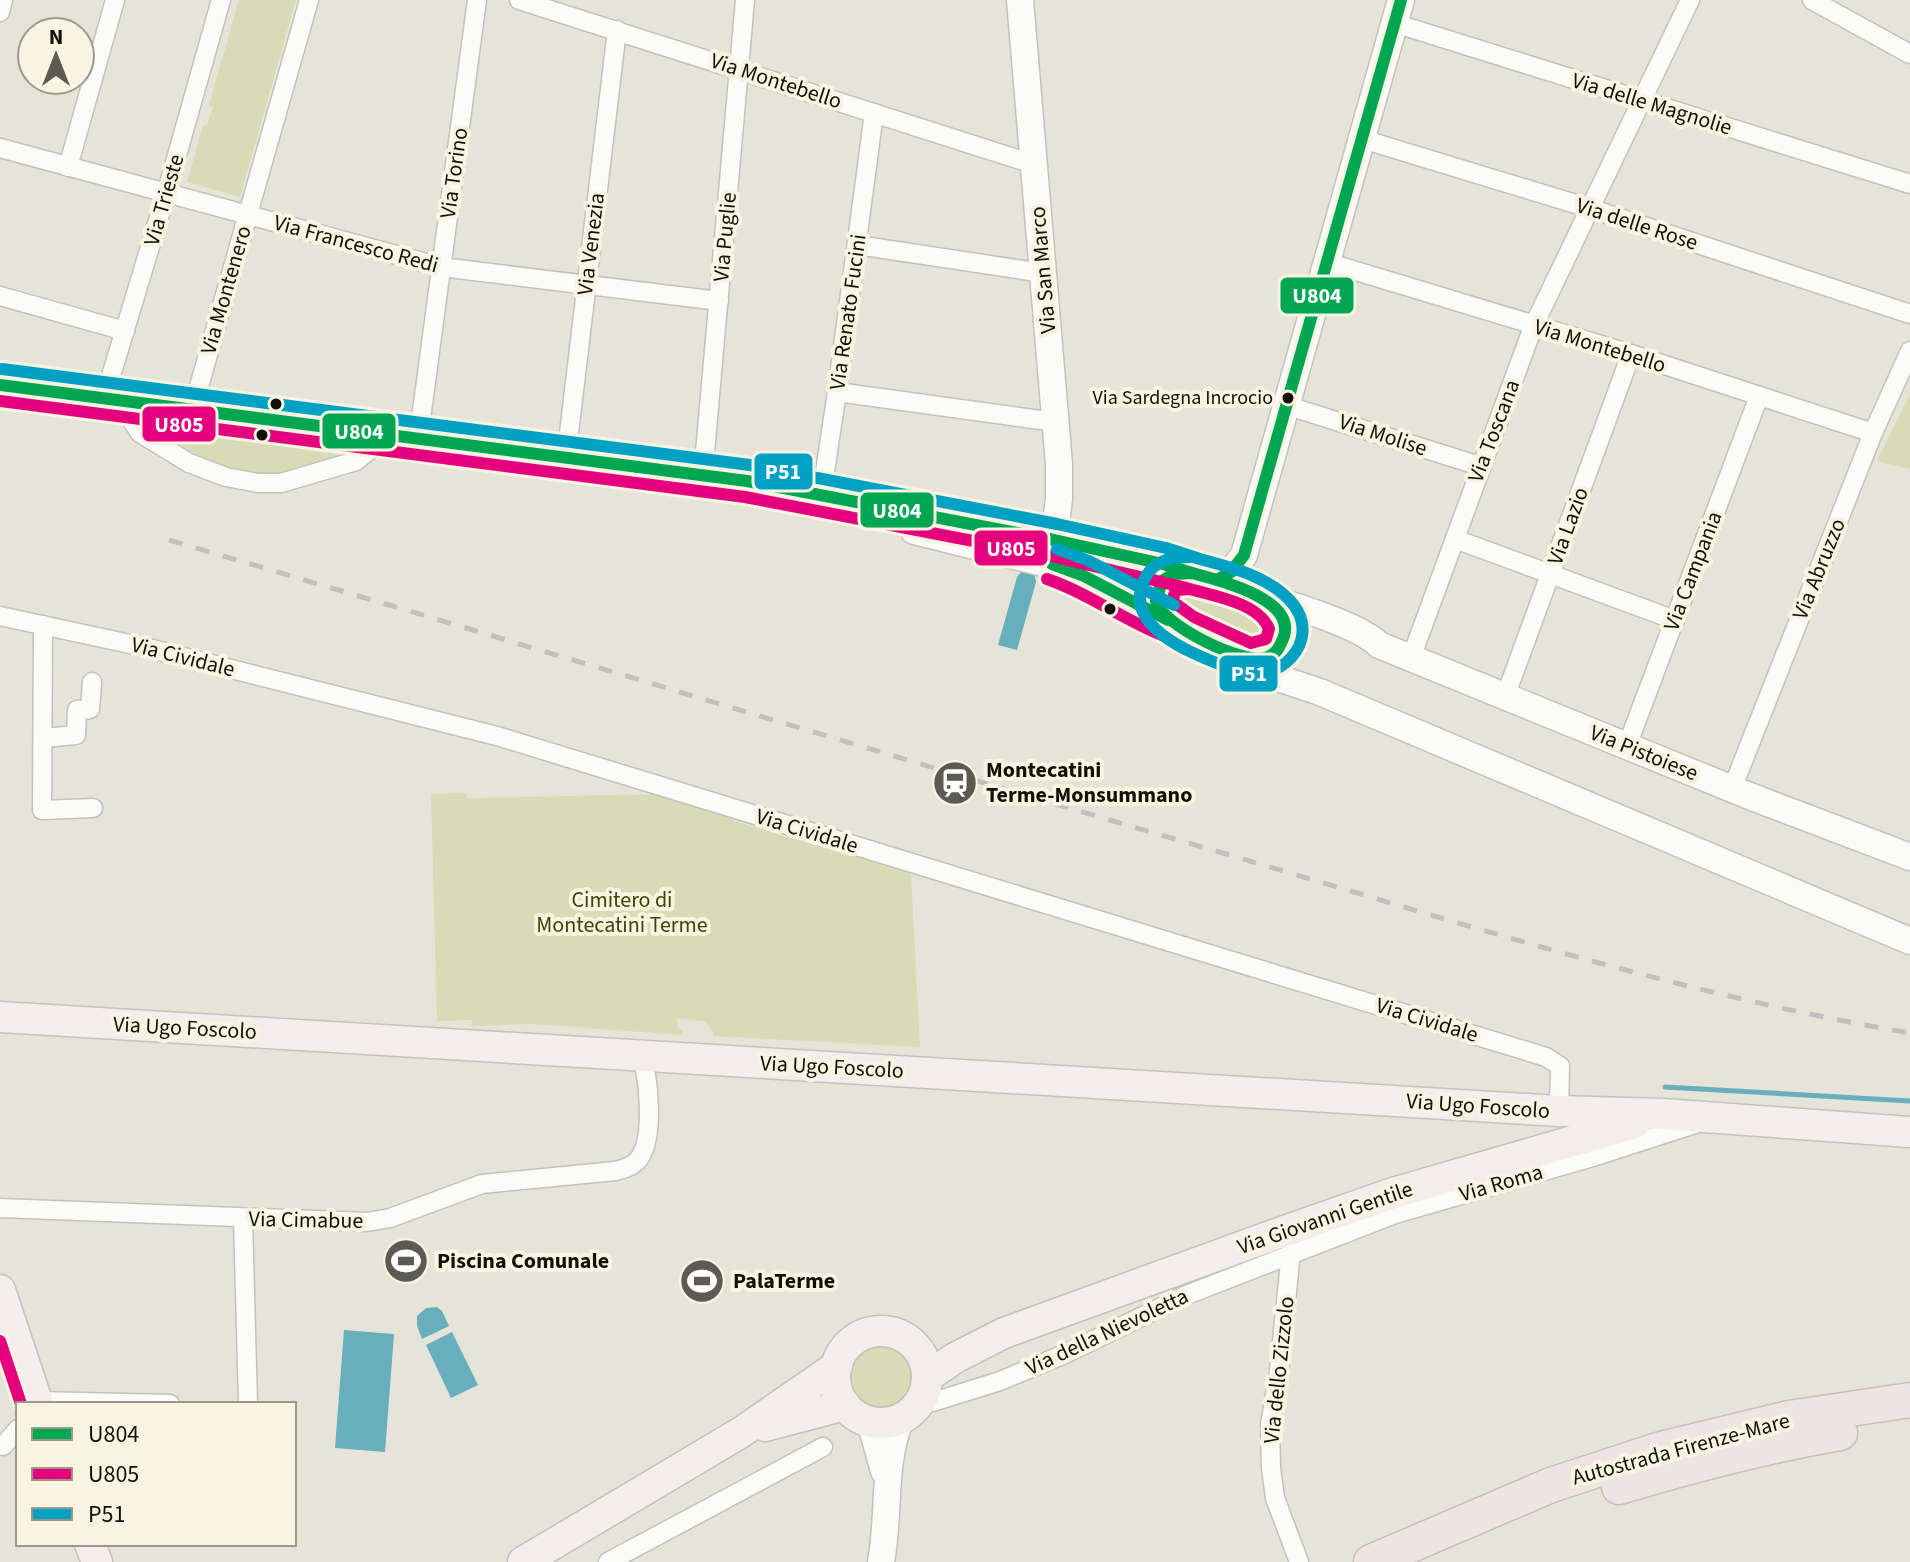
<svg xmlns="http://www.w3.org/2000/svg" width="1910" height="1562" viewBox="0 0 1910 1562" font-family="'Source Sans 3',sans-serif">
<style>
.green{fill:#d8dbb5}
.water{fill:#68aebc}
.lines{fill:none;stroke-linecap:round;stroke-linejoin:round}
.stream{stroke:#68aebc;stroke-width:5}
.street-casing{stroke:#c3c2ba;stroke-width:21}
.secondary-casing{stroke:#c3c2ba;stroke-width:29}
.primary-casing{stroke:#c2c1bc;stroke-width:33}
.highway-casing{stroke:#c2c1bc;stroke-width:37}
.street{stroke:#fbfbf9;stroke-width:18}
.secondary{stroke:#fbfbf9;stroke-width:26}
.primary{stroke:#f4eded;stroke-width:30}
.highway{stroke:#f0e3e3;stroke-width:34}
.rail{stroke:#c1c0be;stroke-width:5;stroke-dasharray:14 14;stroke-linecap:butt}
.bus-1-casing{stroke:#f8f4e2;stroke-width:18}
.bus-2-casing{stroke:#f8f4e2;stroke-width:18}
.bus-3-casing{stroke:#f8f4e2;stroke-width:18}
.bus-1{stroke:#00a651;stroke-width:12}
.bus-2{stroke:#e5007d;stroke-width:12}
.bus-3{stroke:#01a1c4;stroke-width:12}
.bus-dot{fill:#111009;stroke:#f8f4e2;stroke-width:3}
.labels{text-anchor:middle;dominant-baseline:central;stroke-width:8;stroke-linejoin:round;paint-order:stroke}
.bus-label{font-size:20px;fill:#111009;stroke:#f8f4e2;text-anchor:end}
.street-label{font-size:22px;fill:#111009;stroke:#f8f4e2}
.poi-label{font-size:22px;font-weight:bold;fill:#111009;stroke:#f8f4e2;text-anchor:start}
.park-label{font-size:22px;fill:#3f4309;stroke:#f8f4e2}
.line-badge{stroke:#f8f4e2;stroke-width:3}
.badge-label{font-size:22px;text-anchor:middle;font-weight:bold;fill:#fff}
</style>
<rect width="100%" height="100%" fill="#e6e4d9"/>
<g class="green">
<polygon points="239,0 296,0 240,197 187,182 203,125 207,125 213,107 209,105"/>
<polygon points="1910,394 1910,469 1877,461"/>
<path d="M159,427L340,455C329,460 318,467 306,471C249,488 202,464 159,427Z"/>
<polygon points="1183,588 1263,615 1269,625 1270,634 1256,646 1248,645 1174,609 1170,600 1171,593"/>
<polygon points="466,793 467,798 664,794 730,812 734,821 911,873 920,1047 713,1036 713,1031 704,1021 677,1019 677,1026 683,1031 681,1035 532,1024 471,1026 472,1020 437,1021 431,794"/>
<circle cx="882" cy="1379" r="35"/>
</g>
<g class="water">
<polygon points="1022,571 1034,573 1036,582 1017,650 998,645 1017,577"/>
<polygon points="437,1307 442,1311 449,1326 422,1339 417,1326 417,1316 426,1308"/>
<polygon points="344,1330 394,1334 385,1452 335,1448"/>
<polygon points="452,1332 478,1385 451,1398 426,1345"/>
</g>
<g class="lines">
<polyline class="stream" points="1665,1087 1910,1101"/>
<g class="street-casing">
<g id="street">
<polyline points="519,0 1033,164"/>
<polyline points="1812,0 1910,54"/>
<polyline points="0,12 3,0"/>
<polyline points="1394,23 1910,184"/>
<polyline points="1362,139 1589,208 1910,314"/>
<polyline points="0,148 441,267 719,301"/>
<polyline points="68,167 115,0"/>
<polyline points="857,245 1043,273"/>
<polyline points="1326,262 1631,354 1873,433"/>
<polyline points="0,296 125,331"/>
<polyline points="837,392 1055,422"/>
<polyline points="104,399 166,194 221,0"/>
<polyline points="119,401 140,433 189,463 226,477 258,483 281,483 356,461 387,436"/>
<polyline points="1285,405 1480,466"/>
<polyline points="192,411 309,0"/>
<polyline points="418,441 477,0"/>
<polyline points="566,458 617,30"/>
<polyline points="703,475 745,0"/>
<polyline points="816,502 821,498 837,392 874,113"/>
<polyline points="1455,539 1675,620"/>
<polyline points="0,616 144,647 497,736 1546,1057 1560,1066 1559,1111"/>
<polyline points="43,625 42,810 93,808"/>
<polyline points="1411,658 1533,327 1690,0"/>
<polyline points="1505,697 1631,354"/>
<polyline points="43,738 76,735 77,710 90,709 92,682"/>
<polyline points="1627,746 1759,396"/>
<polyline points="1732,789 1873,433 1910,351"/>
<path d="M0,1208L367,1222L390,1218L482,1184L615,1171C623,1169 632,1167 638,1160C655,1140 649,1078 641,1055"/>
<polyline points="243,1219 248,1404"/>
<polyline points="1291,1252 1279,1371 1270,1425 1271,1468 1275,1498 1299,1562"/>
<polyline points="37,1401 170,1404"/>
<polyline points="919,1402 933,1402 1000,1381 1067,1353 1184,1296 1395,1214 1596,1156 1698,1123"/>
<polyline points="0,1445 3,1446 18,1429"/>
<polyline points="608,1562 823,1447"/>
</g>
</g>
<g class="secondary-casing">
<g id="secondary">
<polyline points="1020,0 1059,464 1059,499 1054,540"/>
<polyline points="0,385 468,447 747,481 1054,540 1163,564 1192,573"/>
<polyline points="914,531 1067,569 1147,613 1168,620"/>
<path d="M1192,573C1220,581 1307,600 1281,645C1274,658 1262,660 1248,659C1230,652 1168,626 1159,610C1154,602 1155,594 1159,586C1165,572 1179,573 1192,573Z"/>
<polyline points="1217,580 1231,572 1244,555 1401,0"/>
<path d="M1264,598C1291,604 1361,626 1379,645L1752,797L1910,857"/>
<polyline points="1236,655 1275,677 1320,692 1910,941"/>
<polyline points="870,1421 884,1471"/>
<path d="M881,1562C890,1513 882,1465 901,1418"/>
</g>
</g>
<g class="primary-casing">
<g id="primary">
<polyline points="0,1017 1559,1111 1663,1114 1910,1132"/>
<polyline points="0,1290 38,1404"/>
<circle cx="881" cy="1377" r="46"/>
<polyline points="927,1377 955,1358 1004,1333 1290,1229 1393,1193 1635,1123"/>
<polyline points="765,1426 845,1405"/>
<polyline points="90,1544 97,1562"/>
<polyline points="523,1562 740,1433 837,1366"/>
</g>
</g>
<g class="highway-casing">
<g id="highway">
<path d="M1619,1487C1692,1465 1765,1446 1840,1433"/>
<polyline points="1371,1562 1551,1485 1661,1449 1789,1418 1910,1400"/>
</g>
</g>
<use href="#street" class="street"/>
<use href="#secondary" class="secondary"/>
<use href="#primary" class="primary"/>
<use href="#highway" class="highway"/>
<path class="rail" d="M169,540C524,644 878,753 1233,856C1457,922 1679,994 1910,1033"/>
<g class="bus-1-casing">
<g id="bus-1">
<polyline points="0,385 747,481 1054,540 1163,564 1192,573"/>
<polyline points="1052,564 1082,575 1168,620"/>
<path d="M1192,573C1218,580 1295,598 1284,636C1280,647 1276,655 1265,658C1241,664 1162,625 1156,601L1162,581L1173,574Z"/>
<polyline points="1217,580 1231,572 1244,555 1401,0"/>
</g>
</g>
<g class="bus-2-casing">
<g id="bus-2">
<polyline points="0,401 745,497 1051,556 1187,588"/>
<path d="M1047,579C1088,593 1122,619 1162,635"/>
<path d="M1190,589C1214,596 1259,603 1269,629L1266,639L1251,643L1194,617L1172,601L1176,590Z"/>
<polyline points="0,1341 21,1404"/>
</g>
</g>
<g class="bus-3-casing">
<g id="bus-3">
<polyline points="2,369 750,465 1057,524 1166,548 1197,558"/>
<polyline points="1057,549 1089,561 1174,605"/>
<path d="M1192,557C1173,557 1155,559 1145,578C1119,629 1199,656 1234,670C1277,688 1323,642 1293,604C1270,576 1230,567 1196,558"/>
</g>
</g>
<use href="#bus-1" class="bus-1"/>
<use href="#bus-2" class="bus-2"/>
<use href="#bus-3" class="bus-3"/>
</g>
<defs>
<g id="station-disc" transform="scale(2.3)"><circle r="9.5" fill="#5c5a52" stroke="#f8f4e2"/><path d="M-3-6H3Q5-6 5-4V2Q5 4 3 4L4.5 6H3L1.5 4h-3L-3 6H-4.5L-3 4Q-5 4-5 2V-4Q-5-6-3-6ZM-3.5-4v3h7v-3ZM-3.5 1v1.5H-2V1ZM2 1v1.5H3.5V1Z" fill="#fff"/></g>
<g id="stadium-disc" transform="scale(2.3)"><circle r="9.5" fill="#5c5a52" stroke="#f8f4e2"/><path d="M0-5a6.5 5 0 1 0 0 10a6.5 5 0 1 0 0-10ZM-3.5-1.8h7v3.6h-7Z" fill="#fff"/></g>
</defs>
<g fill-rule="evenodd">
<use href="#station-disc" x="955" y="783"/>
<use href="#stadium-disc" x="406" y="1261"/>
<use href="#stadium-disc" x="702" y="1281"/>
</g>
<g class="bus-dot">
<circle cx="1288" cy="398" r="7"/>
<circle cx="276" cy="404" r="7"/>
<circle cx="262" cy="435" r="7"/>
<circle cx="1110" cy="609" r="7"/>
</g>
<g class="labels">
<g class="bus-label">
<text x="1273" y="398">Via Sardegna Incrocio</text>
</g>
<g class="street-label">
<text transform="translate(776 81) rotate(18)">Via Montebello</text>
<text transform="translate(1652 104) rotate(17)">Via delle Magnolie</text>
<text transform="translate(454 173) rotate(-82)">Via Torino</text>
<text transform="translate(164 200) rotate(-74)">Via Trieste</text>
<text transform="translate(1637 224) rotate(18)">Via delle Rose</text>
<text transform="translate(725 237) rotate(-85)">Via Puglie</text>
<text transform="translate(356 244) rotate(15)">Via Francesco Redi</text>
<text transform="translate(591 244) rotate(-83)">Via Venezia</text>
<text transform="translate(1043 270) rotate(-95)">Via San Marco</text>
<text transform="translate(226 290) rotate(-74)">Via Montenero</text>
<text transform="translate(848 312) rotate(-82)">Via Renato Fucini</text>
<text transform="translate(1600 346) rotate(17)">Via Montebello</text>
<text transform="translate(1494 431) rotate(-69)">Via Toscana</text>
<text transform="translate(1383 435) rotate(18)">Via Molise</text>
<text transform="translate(1568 526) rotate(-70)">Via Lazio</text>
<text transform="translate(1819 569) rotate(-68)">Via Abruzzo</text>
<text transform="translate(1693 571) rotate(-69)">Via Campania</text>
<text transform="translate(183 657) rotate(14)">Via Cividale</text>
<text transform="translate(1644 753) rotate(22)">Via Pistoiese</text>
<text transform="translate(807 831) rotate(17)">Via Cividale</text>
<text transform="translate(1427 1020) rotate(17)">Via Cividale</text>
<text transform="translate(185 1028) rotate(3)">Via Ugo Foscolo</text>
<text transform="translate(832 1067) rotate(3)">Via Ugo Foscolo</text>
<text transform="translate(1478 1106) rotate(4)">Via Ugo Foscolo</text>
<text transform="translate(1501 1183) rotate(-16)">Via Roma</text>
<text transform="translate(1325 1218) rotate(-19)">Via Giovanni Gentile</text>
<text transform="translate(306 1220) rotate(1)">Via Cimabue</text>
<text transform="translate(1107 1332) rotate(-25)">Via della Nievoletta</text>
<text transform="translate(1279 1370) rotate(-84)">Via dello Zizzolo</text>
<text transform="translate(1681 1449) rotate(-15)">Autostrada Firenze-Mare</text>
</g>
<g class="poi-label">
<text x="986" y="770">Montecatini<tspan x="986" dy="25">Terme-Monsummano</tspan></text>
<text x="437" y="1261">Piscina Comunale</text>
<text x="733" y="1281">PalaTerme</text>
</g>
<g class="park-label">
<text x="622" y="900">Cimitero di<tspan x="622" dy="25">Montecatini Terme</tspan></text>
</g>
</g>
<g class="line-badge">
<rect x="1279" y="276" width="76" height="39" rx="8" fill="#00a651"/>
<rect x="141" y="405" width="76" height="38" rx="8" fill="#e5007d"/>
<rect x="321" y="412" width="76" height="38" rx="8" fill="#00a651"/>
<rect x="753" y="452" width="61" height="39" rx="8" fill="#01a1c4"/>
<rect x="859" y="491" width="76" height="38" rx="8" fill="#00a651"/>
<rect x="973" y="529" width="76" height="38" rx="8" fill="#e5007d"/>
<rect x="1218" y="654" width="61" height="39" rx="8" fill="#01a1c4"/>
</g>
<g class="badge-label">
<text x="1317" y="303">U804</text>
<text x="179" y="432">U805</text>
<text x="359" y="439">U804</text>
<text x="783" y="479">P51</text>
<text x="897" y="518">U804</text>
<text x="1011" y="556">U805</text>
<text x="1249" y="681">P51</text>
</g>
<rect x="16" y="1402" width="280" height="144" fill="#f8f4e2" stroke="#9c998b" stroke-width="2"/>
<rect x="32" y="1428" width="40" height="12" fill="#00a651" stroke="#9c998b" stroke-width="2"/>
<text x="88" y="1442" font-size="24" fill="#111009">U804</text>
<rect x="32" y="1468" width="40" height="12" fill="#e5007d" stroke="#9c998b" stroke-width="2"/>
<text x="88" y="1482" font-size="24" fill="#111009">U805</text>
<rect x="32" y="1508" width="40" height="12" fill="#01a1c4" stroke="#9c998b" stroke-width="2"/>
<text x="88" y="1522" font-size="24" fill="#111009">P51</text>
<g transform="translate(56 56)"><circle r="38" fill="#f8f4e2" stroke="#9c998b" stroke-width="2"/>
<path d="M0-6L14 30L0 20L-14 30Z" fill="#5c5a52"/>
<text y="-12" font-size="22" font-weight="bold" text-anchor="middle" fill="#111009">N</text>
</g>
</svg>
